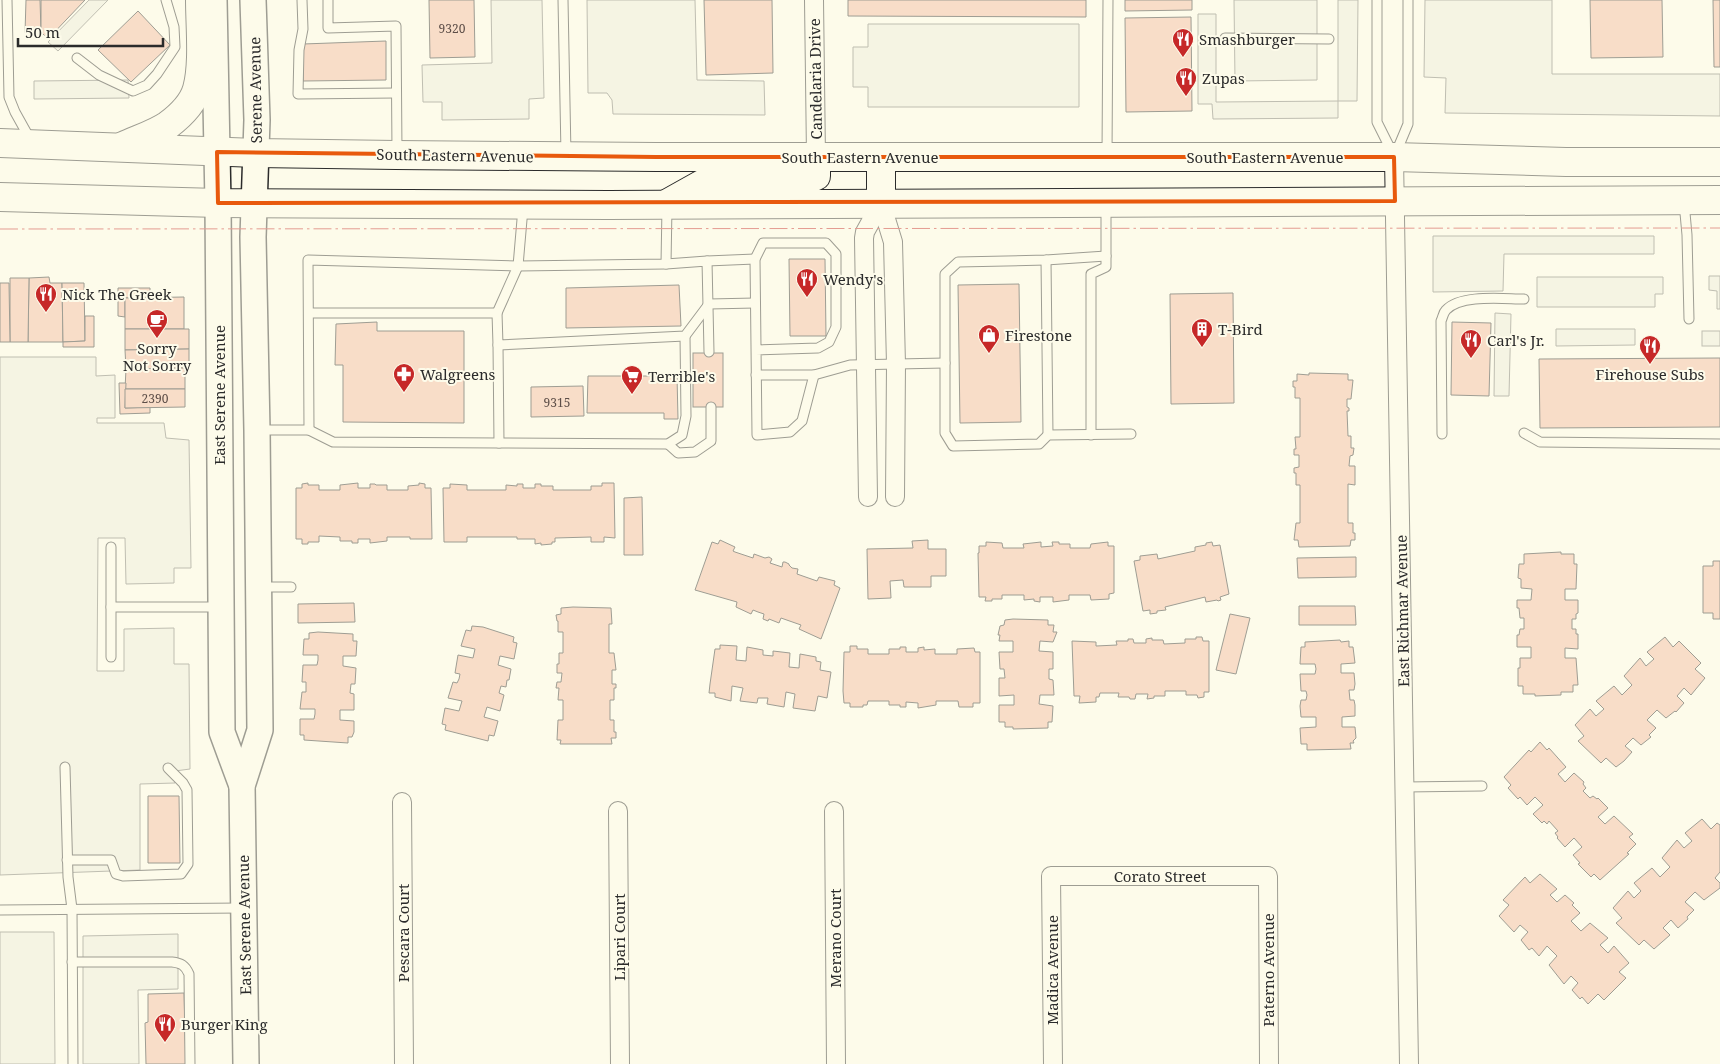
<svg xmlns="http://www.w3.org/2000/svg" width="1720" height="1064" viewBox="0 0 1720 1064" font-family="'Noto Serif',serif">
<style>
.parking{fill:#eceadb;stroke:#74746e}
.building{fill:#f2b8a0;stroke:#2b2b2b}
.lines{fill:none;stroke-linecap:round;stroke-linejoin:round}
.lane-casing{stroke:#2b2b2b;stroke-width:11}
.street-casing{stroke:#2b2b2b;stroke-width:20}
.secondary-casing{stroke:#2b2b2b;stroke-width:28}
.primary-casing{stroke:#2b2b2b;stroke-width:30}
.lane{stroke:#fdfbea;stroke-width:9}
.street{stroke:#fdfbea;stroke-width:18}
.secondary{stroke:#fdfbea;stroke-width:25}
.primary{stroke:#fdfbea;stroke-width:28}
.power{stroke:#c62828;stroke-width:1;stroke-dasharray:18 4 2.5 4;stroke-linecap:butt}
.marked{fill:none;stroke:#e8590c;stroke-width:4;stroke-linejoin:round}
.labels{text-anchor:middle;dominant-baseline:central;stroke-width:4;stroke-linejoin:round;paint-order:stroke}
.number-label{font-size:12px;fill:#5d4e48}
.poi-label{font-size:15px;fill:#2b2b2b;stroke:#fdfbea;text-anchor:start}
.street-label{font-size:15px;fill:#2b2b2b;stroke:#fdfbea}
</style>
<rect width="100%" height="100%" fill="#fdfbea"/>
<g class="parking">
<polygon points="89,0 108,0 58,51 48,42"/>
<polygon points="491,0 542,0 544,98 529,99 529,119 442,120 442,102 423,102 422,65 492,63"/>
<polygon points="587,0 695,0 697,80 764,81 765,115 613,114 612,100 607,93 588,93"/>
<polygon points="1234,0 1317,0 1317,80 1235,81"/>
<polygon points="1338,0 1358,0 1357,101 1338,101 1338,118 1213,119 1212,104 1198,104 1198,14 1216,14 1216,102 1338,101"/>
<polygon points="1425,0 1552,0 1552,74 1720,74 1720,116 1445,113 1446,78 1424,77"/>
<polygon points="868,24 1079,24 1079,107 868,107 868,87 853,87 853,47 868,47"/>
<polygon points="128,80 129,98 34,99 34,81"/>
<polygon points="1433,236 1654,236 1654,254 1504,254 1503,291 1433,292"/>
<polygon points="1709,276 1720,276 1720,309 1717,309 1717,291 1709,290"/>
<polygon points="1537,277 1663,277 1663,294 1655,294 1655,307 1537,307"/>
<polygon points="1495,313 1511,314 1509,396 1494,396"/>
<polygon points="1556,329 1635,329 1635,345 1556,346"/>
<rect x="1702" y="331" width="18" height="15"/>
<polygon points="0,357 96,357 96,376 115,375 115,418 97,418 97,423 164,423 166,438 189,440 191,568 174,568 174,583 126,584 125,538 98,538 97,671 124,671 124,629 174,628 174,664 189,664 190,769 175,771 175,783 140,784 140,870 0,875"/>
<polygon points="0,932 54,932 55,1064 0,1064"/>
<polygon points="178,934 178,989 138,990 139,1064 83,1064 83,936"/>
</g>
<g class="building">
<polygon points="26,0 40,0 41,32 25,33"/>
<polygon points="41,0 85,0 48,39 41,32"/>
<polygon points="429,0 474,0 475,57 430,58"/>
<polygon points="704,0 772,0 773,73 706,75"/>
<polygon points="848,0 1086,0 1086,17 848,16"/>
<polygon points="1125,0 1192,0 1192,10 1125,11"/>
<polygon points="1590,0 1662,0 1663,57 1591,58"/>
<polygon points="1713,0 1720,0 1720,67 1714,67"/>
<polygon points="138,11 170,45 131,82 98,50"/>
<polygon points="1191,17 1192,111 1126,112 1125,18"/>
<polygon points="386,41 386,80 303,81 303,44"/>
<polygon points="789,259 825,259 826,336 790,336"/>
<polygon points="49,277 50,283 62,283 63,342 28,342 29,278"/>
<polygon points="10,278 29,278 28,342 10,342"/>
<polygon points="0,283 9,283 10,342 0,342"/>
<polygon points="62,283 84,283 85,341 63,342"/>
<polygon points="1019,284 1021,422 960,423 958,285"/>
<polygon points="679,285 681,326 566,328 566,288"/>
<polygon points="118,288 150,288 150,298 125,298 125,317 118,316"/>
<polygon points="1233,293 1234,403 1171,404 1170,294"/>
<polygon points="184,297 184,329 125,329 125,298"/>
<polygon points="85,316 94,316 94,347 63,347 63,342 85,341"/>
<polygon points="377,322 377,331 464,331 464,423 343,422 343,365 335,365 336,324"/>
<polygon points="1452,322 1491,323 1489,396 1451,395"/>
<polygon points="125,329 189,329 189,349 125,350"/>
<polygon points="189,349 189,368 126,369 125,350"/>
<rect x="693" y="353" width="30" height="54"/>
<polygon points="1720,358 1720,427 1540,428 1539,359"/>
<polygon points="185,368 185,389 125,389 126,369"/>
<polygon points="1309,373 1348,374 1348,380 1353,380 1351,399 1347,399 1347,407 1349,408 1349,411 1347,411 1348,436 1351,436 1351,448 1354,448 1353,455 1350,456 1349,466 1355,466 1355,485 1348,484 1348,523 1353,523 1353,533 1355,533 1355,540 1351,540 1350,546 1299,547 1298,540 1294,540 1296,523 1300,523 1300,485 1296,485 1296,473 1294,473 1294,468 1299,467 1299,455 1294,455 1294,449 1296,449 1295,437 1300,437 1300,398 1295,398 1295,387 1293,387 1293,381 1297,381 1297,374 1309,375"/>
<polygon points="588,376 677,376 678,419 664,419 664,413 587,413"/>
<polygon points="119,383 126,383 125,408 150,407 150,413 120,414"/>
<polygon points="583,386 584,416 531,417 531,387"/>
<polygon points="125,389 185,389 185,407 125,408"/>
<polygon points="308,483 308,485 319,485 319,490 340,490 340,485 358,483 358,488 370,488 370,484 375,484 376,485 387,485 387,490 408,490 408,486 419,485 419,483 425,484 425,488 431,488 432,539 410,539 410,537 387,537 387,541 370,543 370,539 358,539 358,543 352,543 352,541 340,541 340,537 319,536 319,542 308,542 308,544 302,544 302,539 296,539 296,488 302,488 302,484"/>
<polygon points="602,483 614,483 615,538 604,537 604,542 591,542 591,537 555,538 555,542 552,542 552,544 541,545 541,543 535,544 535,539 517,539 517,537 467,537 467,542 444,542 443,488 450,488 450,484 467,485 467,490 506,490 506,485 517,486 517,484 523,484 523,488 535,488 535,484 541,484 541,486 553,486 553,490 591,490 591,486 602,486"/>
<polygon points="642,497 643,555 624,555 624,498"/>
<polygon points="720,540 735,547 733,551 735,552 753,558 754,554 765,558 769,557 772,559 770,563 782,567 783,562 785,562 789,564 789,565 792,568 798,569 797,574 817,581 819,577 835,581 834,585 840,588 821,639 799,629 801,625 781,618 779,623 769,619 768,621 763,619 764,614 758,612 753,610 751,614 736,607 737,602 695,590 712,542 718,544"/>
<polygon points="928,540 928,549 946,549 946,576 931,576 931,587 904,587 903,580 890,581 891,598 868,599 867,549 913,548 912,541"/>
<polygon points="986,542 1002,543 1003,548 1024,548 1023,544 1041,542 1041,547 1053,546 1052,542 1059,542 1059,544 1070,544 1070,548 1090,548 1091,544 1108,542 1108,546 1114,546 1114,593 1109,594 1109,599 1091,600 1090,595 1069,595 1069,600 1053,602 1053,597 1040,597 1040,602 1034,601 1034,599 1024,600 1024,595 1002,595 1002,599 992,599 992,601 985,601 986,597 979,597 978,553 979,553 979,546 986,546"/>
<polygon points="1212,542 1213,546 1220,545 1229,594 1220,597 1221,600 1218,601 1217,600 1206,602 1205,597 1165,607 1166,610 1157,611 1157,613 1150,614 1150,610 1143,611 1134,561 1140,560 1140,556 1157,554 1158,559 1195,551 1195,547 1206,545 1206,543"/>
<polygon points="1561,552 1561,554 1574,554 1574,564 1577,564 1576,589 1565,589 1565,600 1578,600 1578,613 1576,614 1576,619 1572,619 1572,629 1576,629 1576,634 1578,634 1578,649 1565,648 1565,658 1576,658 1578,685 1573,685 1573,692 1561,692 1561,695 1535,696 1535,694 1523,694 1523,686 1518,686 1518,668 1520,668 1520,658 1531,658 1531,647 1517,647 1517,635 1519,635 1520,629 1524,629 1524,618 1520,618 1519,608 1517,608 1517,600 1531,600 1532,589 1521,588 1521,579 1518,578 1519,564 1524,564 1524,554"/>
<polygon points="1356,557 1356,577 1298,578 1297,558"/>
<polygon points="1713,561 1720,561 1720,619 1713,619 1713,613 1703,613 1703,566 1713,566"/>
<polygon points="354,603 355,622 298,623 298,604"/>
<polygon points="1299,606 1355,606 1356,625 1299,625"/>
<polygon points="573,607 611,608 612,624 609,624 609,653 614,653 616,670 612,670 612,684 616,684 616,688 614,688 614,700 610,700 610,720 614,720 614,732 616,732 616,738 611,738 612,744 560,744 561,740 557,740 558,720 563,720 563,700 558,700 559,688 556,688 557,682 561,682 562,673 557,673 557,664 559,664 559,653 563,653 563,632 558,632 558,621 557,621 556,615 561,614 561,608"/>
<polygon points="1230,614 1250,618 1236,674 1216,670"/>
<polygon points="1013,619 1048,620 1048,625 1054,625 1053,632 1057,632 1053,642 1040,641 1039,651 1053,652 1053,669 1049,669 1049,679 1053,680 1054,695 1040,695 1039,704 1053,706 1052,722 1048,722 1048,728 1013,729 1013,727 1005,727 1005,722 999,722 999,705 1014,705 1014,695 999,696 999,678 1005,678 1004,669 1000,669 999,652 1013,652 1013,641 999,641 1000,635 998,635 1000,626 1004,625 1005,620"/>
<polygon points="472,626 483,627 514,637 513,642 517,643 514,659 500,656 498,665 511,669 509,680 507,680 506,687 501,686 499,693 504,695 500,711 487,707 484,717 498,721 494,736 489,735 488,741 445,730 446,725 442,724 445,708 459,711 462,701 448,698 453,682 457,683 459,679 460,674 455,673 458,655 473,658 475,649 461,646 466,630 471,631"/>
<polygon points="318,632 353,634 353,641 357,641 356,656 343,656 343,666 356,668 355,684 351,684 350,693 354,694 354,710 340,710 340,720 354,721 354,732 352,737 348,737 348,743 304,740 304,735 300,735 300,719 314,719 315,714 315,709 300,709 302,692 306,692 306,682 302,682 303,665 317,665 318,660 318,655 303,655 304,639 309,639 309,633"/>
<polygon points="1196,637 1202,637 1203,641 1209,641 1209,692 1204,692 1204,697 1198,698 1197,695 1186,695 1186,691 1165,691 1165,696 1154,696 1154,698 1147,699 1148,694 1136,694 1135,699 1130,699 1129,697 1118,697 1119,693 1100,693 1099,697 1096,697 1096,702 1079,703 1080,696 1074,696 1072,641 1096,642 1096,646 1117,645 1116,641 1128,641 1128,639 1133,639 1134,643 1146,643 1146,639 1152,638 1152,640 1163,640 1164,644 1185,643 1185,639 1196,639"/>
<polygon points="1665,637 1673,647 1679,641 1701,663 1695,669 1705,678 1691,695 1684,688 1677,696 1684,703 1676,712 1675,711 1666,718 1657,710 1647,720 1656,728 1649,735 1651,737 1641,745 1633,738 1625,746 1632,752 1624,761 1616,767 1606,758 1601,763 1578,741 1584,736 1575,725 1590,709 1596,716 1604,709 1596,701 1614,686 1622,695 1632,685 1624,676 1640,658 1646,666 1654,659 1647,652"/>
<polygon points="1340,640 1341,642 1349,641 1349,647 1353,647 1355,663 1341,664 1341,673 1354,673 1355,684 1354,690 1349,690 1350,700 1354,700 1355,705 1355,716 1342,717 1342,727 1355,727 1356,738 1353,741 1354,743 1350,743 1351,749 1307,750 1307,744 1301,744 1300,728 1316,727 1316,717 1301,717 1300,706 1301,700 1306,700 1307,695 1306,691 1301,691 1300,674 1315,674 1316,669 1315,664 1300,664 1301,647 1305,647 1305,642"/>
<polygon points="720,645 737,646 736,660 746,661 747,647 763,650 763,655 773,656 773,651 790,653 789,667 799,668 800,654 816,657 816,661 821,662 820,670 831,672 827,698 818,696 815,711 793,708 795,694 786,692 784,707 767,704 768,698 758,698 757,703 740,701 743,688 732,686 731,701 715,697 715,693 709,693 710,684 715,649 720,649"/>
<polygon points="850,646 857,646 857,649 868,649 868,654 889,654 889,649 900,649 900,647 906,647 906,652 918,652 918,648 924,647 924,650 935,649 935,654 957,654 957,649 974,648 975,652 980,652 980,703 973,703 973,707 959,707 958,701 936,701 936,705 918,708 918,703 906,702 906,707 900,707 900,705 889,705 889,701 868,701 867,705 863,705 863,707 850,707 850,703 844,703 843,691 844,652 850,652"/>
<polygon points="1540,742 1547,750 1549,748 1566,767 1558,774 1565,782 1574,773 1584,782 1583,784 1586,788 1583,791 1590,798 1593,796 1597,799 1598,798 1608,808 1598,817 1605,824 1614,816 1633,834 1629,837 1636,844 1627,853 1629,854 1600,880 1594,874 1591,877 1578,864 1580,863 1573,855 1582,847 1574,838 1565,847 1557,838 1558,837 1555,833 1558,831 1549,821 1547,824 1544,821 1542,823 1533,814 1543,805 1535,797 1527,805 1520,797 1518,799 1508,788 1511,785 1504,777 1529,750 1531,752"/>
<polygon points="148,796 179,796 180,863 148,863"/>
<polygon points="1702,819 1711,829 1717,823 1720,825 1720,872 1715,878 1720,883 1720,888 1704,900 1695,892 1685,902 1694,910 1687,917 1688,919 1678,928 1671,920 1663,928 1670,935 1654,949 1644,940 1639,945 1616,923 1622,918 1613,908 1628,891 1634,898 1641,891 1634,883 1652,868 1660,877 1670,867 1662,858 1677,840 1684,848 1692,841 1685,833"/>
<polygon points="1540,874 1557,889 1550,895 1557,902 1565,895 1574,903 1572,905 1580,913 1571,921 1581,931 1590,923 1608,938 1600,945 1608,953 1614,946 1629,963 1619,972 1626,978 1604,1000 1598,994 1588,1004 1582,997 1580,999 1572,990 1578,983 1571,976 1564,984 1549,965 1557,956 1547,946 1539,956 1532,948 1529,950 1521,940 1528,932 1520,925 1514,932 1499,916 1509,905 1503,900 1525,877 1530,883"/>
<polygon points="184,993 186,1064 146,1064 145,1023 148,1022 148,994"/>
</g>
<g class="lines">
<g class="lane-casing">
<g id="lane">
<polyline points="7,0 9,97 15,112 30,139"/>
<polyline points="302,0 303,29 299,50 298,94 396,93"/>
<polyline points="328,0 328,28 396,26 397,152"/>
<polyline points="563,0 566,154"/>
<polyline points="1377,0 1377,122 1393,154"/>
<polyline points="1225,38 1329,39"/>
<polyline points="77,58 99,75 133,91 147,85 157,74 175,47 174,27 166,0"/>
<polyline points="1107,155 1108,0"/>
<polyline points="1395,155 1408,124 1408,0"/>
<polyline points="1684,202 1687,235 1689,319"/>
<polyline points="1106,256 1046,260 958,262 945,274 945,433 953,446 1039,444 1048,435 1131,434"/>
<polyline points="1046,260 1048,435"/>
<polyline points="707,261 755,259"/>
<polyline points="666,264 667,207"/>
<polyline points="709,304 755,303"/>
<polyline points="309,313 497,313 498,345 685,336 709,304"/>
<polyline points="497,313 518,266 523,208"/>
<polyline points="498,345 499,443 668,444 682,435 686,416 685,336"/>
<polyline points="756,350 818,348 829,342 836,327 836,254 826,243 763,243 755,259 757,435 790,432 802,421 814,375"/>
<polyline points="756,375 814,375 850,365 945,363"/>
<polyline points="258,430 309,430 333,442 499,443"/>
<polyline points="309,430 308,260 518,266 666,264 707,261 709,352"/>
<polyline points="1524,433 1540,442 1720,444"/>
<path d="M1442,434L1441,321C1443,317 1443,313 1446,310C1461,294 1503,299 1524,299"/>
<polyline points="1091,435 1091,274 1106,267 1106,204"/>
<polyline points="668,444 678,453 695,452 711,441 711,407"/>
<polyline points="259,587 291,587"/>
<polyline points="111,607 221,607"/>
<polyline points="111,657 111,547"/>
<polyline points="65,767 68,877 72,909 73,1064"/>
<polyline points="1405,787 1482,786"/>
<polyline points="67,860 111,860 116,874 123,876 181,874 188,864 187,790 183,783 168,768"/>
<polyline points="0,910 243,908"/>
<path d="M72,962H172C181,963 185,965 189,974L190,1064"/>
</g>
</g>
<g class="street-casing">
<g id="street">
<polyline points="814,0 816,157"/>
<polyline points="1394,157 1409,1064"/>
<polyline points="881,203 893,242 896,364 895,497"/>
<polyline points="868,497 864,238 865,232 881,203"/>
<polyline points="402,802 404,1064"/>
<polyline points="618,811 620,1064"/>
<polyline points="834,811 836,1064"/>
<polyline points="1053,1064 1051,876 1268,876 1269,1064"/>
</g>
</g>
<g class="secondary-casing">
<g id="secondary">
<polyline points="214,0 218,203 222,732 242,786"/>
<polyline points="246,1064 242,786 260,730 257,430 253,237 257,120 253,0"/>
</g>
</g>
<g class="primary-casing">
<g id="primary">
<polyline points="0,143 256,153 396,155 656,157 1394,157 1566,162 1720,162"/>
<path d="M123,146C138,139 155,134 168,125C180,116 193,103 197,89C204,64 200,26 200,0"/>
<polyline points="881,157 881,203"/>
<polyline points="0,197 218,203 608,205 1720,200"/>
<polyline points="668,203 702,184 724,182 805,181 816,176 816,157"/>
</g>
</g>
<use href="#lane" class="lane"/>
<use href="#street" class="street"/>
<use href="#secondary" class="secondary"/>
<use href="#primary" class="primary"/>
<polyline class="power" points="0,229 1720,228"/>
</g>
<path d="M0 0H1720V1064H0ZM217,152L656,157H1394L1395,201L218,203Z" fill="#fdfbea" fill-opacity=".55" fill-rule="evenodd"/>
<path class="marked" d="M217,152L656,157H1394L1395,201L218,203Z"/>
<defs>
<g id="restaurant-pin" transform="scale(1.125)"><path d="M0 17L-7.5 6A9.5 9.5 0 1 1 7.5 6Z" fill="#c62828" stroke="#fdfbea"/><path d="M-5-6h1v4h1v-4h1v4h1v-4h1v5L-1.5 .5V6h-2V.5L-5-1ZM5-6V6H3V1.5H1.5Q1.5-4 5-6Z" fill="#fff"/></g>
<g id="cafe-pin" transform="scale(1.125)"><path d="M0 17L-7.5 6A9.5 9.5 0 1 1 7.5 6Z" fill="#c62828" stroke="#fdfbea"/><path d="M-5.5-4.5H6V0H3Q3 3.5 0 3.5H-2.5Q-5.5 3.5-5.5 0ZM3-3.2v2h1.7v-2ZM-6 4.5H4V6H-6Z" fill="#fff"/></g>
<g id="building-pin" transform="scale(1.125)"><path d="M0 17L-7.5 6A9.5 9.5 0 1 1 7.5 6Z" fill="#c62828" stroke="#fdfbea"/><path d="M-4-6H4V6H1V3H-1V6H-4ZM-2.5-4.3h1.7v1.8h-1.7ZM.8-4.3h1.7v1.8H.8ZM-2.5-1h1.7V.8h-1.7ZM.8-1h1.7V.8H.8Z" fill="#fff"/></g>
<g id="shop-pin" transform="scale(1.125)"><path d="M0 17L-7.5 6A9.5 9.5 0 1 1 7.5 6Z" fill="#c62828" stroke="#fdfbea"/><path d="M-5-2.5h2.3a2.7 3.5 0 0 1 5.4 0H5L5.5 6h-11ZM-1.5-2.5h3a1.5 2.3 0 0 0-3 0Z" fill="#fff"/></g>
<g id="pharmacy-pin" transform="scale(1.125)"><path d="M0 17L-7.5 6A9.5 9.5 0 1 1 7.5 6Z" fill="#c62828" stroke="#fdfbea"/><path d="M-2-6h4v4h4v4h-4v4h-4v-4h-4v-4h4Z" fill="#fff"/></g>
<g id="supermarket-pin" transform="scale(1.125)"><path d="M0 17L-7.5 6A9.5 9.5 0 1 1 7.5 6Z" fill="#c62828" stroke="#fdfbea"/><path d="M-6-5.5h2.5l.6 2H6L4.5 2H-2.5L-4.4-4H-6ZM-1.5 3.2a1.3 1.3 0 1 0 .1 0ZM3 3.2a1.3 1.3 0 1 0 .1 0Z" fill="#fff"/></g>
</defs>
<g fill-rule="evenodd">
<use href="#restaurant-pin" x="1183" y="39"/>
<use href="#restaurant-pin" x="1186" y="78"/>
<use href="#restaurant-pin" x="807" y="279"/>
<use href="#restaurant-pin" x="46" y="294"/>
<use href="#cafe-pin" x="157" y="320"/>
<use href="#building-pin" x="1202" y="329"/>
<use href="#shop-pin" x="989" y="335"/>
<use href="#restaurant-pin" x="1471" y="340"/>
<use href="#restaurant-pin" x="1650" y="346"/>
<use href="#pharmacy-pin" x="404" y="374"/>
<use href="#supermarket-pin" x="632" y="376"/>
<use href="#restaurant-pin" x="165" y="1024"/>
</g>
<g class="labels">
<g class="number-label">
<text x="452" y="28">9320</text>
<text x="155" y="398">2390</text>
<text x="557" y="402">9315</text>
</g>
<g class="poi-label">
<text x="1199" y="39">Smashburger</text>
<text x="1202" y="78">Zupas</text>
<text x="823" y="279">Wendy's</text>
<text x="62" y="294">Nick The Greek</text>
<text x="1218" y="329">T-Bird</text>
<text x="1005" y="335">Firestone</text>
<text x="1487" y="340">Carl's Jr.</text>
<text x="157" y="348" text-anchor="middle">Sorry<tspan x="157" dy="17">Not Sorry</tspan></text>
<text x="420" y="374">Walgreens</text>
<text x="1650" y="374" text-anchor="middle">Firehouse Subs</text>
<text x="648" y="376">Terrible's</text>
<text x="181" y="1024">Burger King</text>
</g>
<g class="street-label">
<text transform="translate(815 79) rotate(-91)">Candelaria Drive</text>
<text transform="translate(255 90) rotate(-91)">Serene Avenue</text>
<text transform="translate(455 155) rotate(1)">South Eastern Avenue</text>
<text x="860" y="157">South Eastern Avenue</text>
<text x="1265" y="157">South Eastern Avenue</text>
<text transform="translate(219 395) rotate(-90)">East Serene Avenue</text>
<text transform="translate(1402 611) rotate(-91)">East Richmar Avenue</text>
<text x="1160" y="876">Corato Street</text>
<text transform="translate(244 925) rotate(-91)">East Serene Avenue</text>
<text transform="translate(403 933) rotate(-90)">Pescara Court</text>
<text transform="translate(619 937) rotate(-90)">Lipari Court</text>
<text transform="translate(835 938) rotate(-90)">Merano Court</text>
<text transform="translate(1052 970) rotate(-90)">Madica Avenue</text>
<text transform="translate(1268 970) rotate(-90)">Paterno Avenue</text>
</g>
</g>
<path d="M18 38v8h145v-8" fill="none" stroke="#2b2b2b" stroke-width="2.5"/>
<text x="25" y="38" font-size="15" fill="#2b2b2b" stroke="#fdfbea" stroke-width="4" paint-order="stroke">50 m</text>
</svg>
